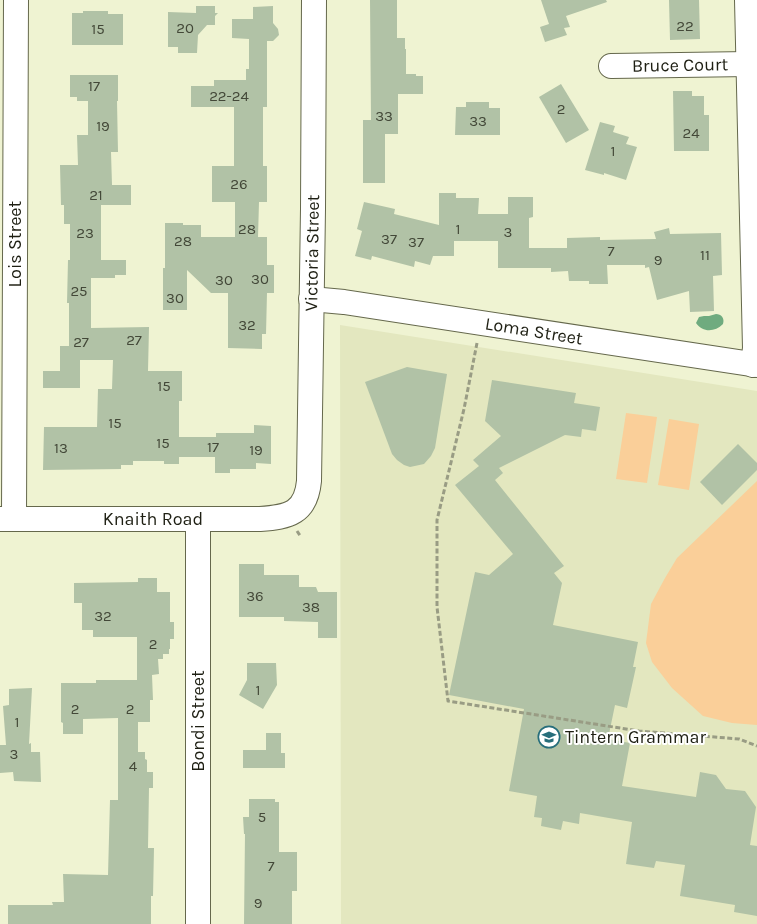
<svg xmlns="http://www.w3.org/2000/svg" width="757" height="924" viewBox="0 0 757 924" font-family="Karla,sans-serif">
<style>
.built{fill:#e3e7bf}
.green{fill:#facf99}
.water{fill:#6fab7f}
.building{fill:#b1c2a6}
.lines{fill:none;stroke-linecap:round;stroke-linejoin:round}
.minor-casing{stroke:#65684c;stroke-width:26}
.path{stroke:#999c84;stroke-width:3;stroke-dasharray:5 2.5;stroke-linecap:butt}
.minor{stroke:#fff;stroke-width:24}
.labels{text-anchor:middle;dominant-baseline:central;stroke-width:4;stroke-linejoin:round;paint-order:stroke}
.number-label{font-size:15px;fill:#434838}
.street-label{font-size:18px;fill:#1e1f13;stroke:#fff}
.poi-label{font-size:18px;fill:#1e1f13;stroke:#fff;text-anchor:start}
</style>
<rect width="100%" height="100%" fill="#eff3d2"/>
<polygon class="built" points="340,325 757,391 757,924 341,924"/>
<g class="green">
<polygon points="626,413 657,417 647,483 616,479"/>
<polygon points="669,419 699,424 689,490 658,485"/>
<polygon points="757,481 757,725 732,723 703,716 672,688 652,662 646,643 651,604 665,578 677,558"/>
</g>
<path class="water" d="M716,314C721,314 725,318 723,324C715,332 703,333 696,323L699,317L704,316H709Z"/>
<g class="building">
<polygon points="370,0 397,0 397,38 405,38 405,49 406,49 406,74 416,74 416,76 423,76 423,94 398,94 398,134 385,134 385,183 363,183 363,120 371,120"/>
<polygon points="541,0 606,0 607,2 566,16 570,27 564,28 567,35 545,42 540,27 549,24"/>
<polygon points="669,0 699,0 700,39 670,40"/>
<polygon points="196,6 215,6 215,13 218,13 215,16 215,25 207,25 198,35 197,53 178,53 178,47 168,47 168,12 196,13"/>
<polygon points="273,6 273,23 278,29 279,35 273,41 267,41 267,107 263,107 263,166 267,166 267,202 259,202 258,237 267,237 267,265 274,265 274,293 267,293 266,334 262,334 262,349 228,348 228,293 211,293 187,270 187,310 163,310 163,268 165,268 165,223 183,223 183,225 201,225 201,237 235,237 235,202 212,202 212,166 234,166 234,107 191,107 191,86 214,86 214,80 246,80 246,69 249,69 249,39 232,38 232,19 253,19 253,7"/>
<polygon points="83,11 108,11 108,14 123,14 123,45 72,45 72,13 83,13"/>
<polygon points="70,75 118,75 118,101 117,101 118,152 111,152 112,185 131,185 131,205 101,205 101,260 126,260 126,275 115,275 115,278 91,278 91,328 149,327 148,371 182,371 182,401 179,401 179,437 216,437 216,433 254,433 254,425 271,426 271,464 256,463 256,469 230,469 230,473 215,473 215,457 179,457 179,464 164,464 164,461 133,461 133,465 121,465 121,469 43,470 44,427 97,427 98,389 112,389 113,360 80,360 80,388 43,388 43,371 60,371 60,346 69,346 69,303 67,303 68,260 70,260 70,224 64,224 64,205 61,205 60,165 78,165 77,135 88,135 88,101 77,101 77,97 70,97"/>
<polygon points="561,84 589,130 566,143 539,97"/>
<polygon points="673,91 692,91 692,96 704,96 704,115 709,115 709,151 674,151"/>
<polygon points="466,102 489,102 489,108 500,108 500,135 455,135 456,107 466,107"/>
<polygon points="600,122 615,126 613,132 629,137 626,144 637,147 626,180 604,173 604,175 585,170"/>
<polygon points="439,193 456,193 456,198 479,198 478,214 508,214 508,197 533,197 533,217 529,218 529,248 567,248 567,238 600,237 600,240 656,239 654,232 669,228 670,234 721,233 722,275 713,276 714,311 690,312 689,291 657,300 649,267 645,268 645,265 607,265 608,284 589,284 589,281 569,281 568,271 551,272 551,268 498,268 498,241 454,241 454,256 433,256 430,265 415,261 414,267 372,256 371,260 355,256 362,231 357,229 364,202 395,209 394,214 439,225"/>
<polygon points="407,367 447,374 435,448 431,456 424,464 410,467 404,465 397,460 392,454 365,382"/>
<polygon points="492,380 576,393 574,403 600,407 596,431 582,429 581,437 565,435 499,468 503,473 495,480 564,566 554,573 562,583 553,625 638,642 633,667 636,667 627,708 615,705 608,739 630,743 622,786 696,797 700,772 716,775 726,789 745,791 756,807 750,845 757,846 757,916 734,912 735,905 680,896 685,865 656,861 654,868 626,864 632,822 580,813 579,824 563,821 561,830 541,826 542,818 534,817 537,796 509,791 524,709 449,695 475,572 489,575 513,554 455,485 479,466 473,460 501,436 485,421"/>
<polygon points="738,444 757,463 757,470 722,505 700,482"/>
<polygon points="239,564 264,564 264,575 299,575 299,587 316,587 318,592 337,592 337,638 318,638 318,622 284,621 284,617 239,617"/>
<polygon points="138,578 157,578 157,592 170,592 170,622 174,622 174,639 170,639 170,649 169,649 169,654 163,654 163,659 158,659 159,674 152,675 153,700 150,700 150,722 138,722 138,752 145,752 145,759 147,760 147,772 153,772 153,788 149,788 148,848 154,848 153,896 151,896 151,924 8,924 8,905 53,905 52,902 64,902 63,874 108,875 110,800 118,800 118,718 83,719 83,734 63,734 63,723 61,722 61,683 96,683 96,680 137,680 137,637 93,637 93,630 82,630 82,603 74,603 74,583 138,582"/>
<polygon points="247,663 276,663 277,685 263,709 239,695 247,680"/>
<polygon points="32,688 29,744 31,743 31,752 40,752 41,782 14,781 13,772 0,773 0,745 6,745 3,706 9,705 9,689"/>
<polygon points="266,733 281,733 281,753 285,753 285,768 243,768 243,750 266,750"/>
<polygon points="249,799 275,799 275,802 279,802 279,852 297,852 297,891 292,891 292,924 244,924 245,834 244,834 243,817 249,817"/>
</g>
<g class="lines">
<g class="minor-casing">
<g id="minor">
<polyline points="747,0 755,348 753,365"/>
<polyline points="611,66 749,64"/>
<polyline points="311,299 344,302 757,365"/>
<path d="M0,519H260C289,517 306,513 309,481L313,209L314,0"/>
<polyline points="14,519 16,0"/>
<polyline points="198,519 198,924"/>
</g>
</g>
<g class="path">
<polyline points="477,343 464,409 437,520 437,607 448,701 639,731 739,739 757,746"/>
<polyline points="297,531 301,537"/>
</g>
<use href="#minor" class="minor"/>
</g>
<defs>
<g id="school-ring" transform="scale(1.125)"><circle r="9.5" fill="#fff" stroke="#276e7b" stroke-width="1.5"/><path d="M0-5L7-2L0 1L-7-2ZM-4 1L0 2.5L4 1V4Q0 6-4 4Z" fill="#276e7b"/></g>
</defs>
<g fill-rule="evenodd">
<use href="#school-ring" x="549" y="737"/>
</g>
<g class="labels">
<g class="number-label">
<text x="685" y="26">22</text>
<text x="185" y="28">20</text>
<text x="98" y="29">15</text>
<text x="94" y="86">17</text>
<text x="229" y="96">22-24</text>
<text x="561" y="109">2</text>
<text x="384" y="116">33</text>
<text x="478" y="121">33</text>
<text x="103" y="126">19</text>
<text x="691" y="133">24</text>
<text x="613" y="151">1</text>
<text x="239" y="184">26</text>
<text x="96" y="195">21</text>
<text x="247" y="229">28</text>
<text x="458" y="229">1</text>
<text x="508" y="232">3</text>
<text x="85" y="233">23</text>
<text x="389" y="239">37</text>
<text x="183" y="241">28</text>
<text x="416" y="242">37</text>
<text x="611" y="251">7</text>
<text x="705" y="255">11</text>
<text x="658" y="260">9</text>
<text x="260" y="279">30</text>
<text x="224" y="280">30</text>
<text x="79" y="291">25</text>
<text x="175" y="298">30</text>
<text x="247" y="325">32</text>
<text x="134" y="340">27</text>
<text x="81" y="342">27</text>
<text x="164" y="386">15</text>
<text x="115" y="423">15</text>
<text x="163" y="443">15</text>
<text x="213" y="447">17</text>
<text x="61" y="448">13</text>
<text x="256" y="450">19</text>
<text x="255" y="596">36</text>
<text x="311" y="607">38</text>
<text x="103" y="616">32</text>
<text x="153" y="644">2</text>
<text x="258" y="690">1</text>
<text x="75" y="709">2</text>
<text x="130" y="709">2</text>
<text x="17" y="722">1</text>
<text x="14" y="754">3</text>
<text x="133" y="766">4</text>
<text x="262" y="817">5</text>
<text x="271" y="866">7</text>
<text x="258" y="903">9</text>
</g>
<g class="street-label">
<text transform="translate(680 65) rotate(-1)">Bruce Court</text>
<text transform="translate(15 244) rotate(-90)">Lois Street</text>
<text transform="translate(312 253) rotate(-89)">Victoria Street</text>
<text transform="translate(534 331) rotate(9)">Loma Street</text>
<text x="153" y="519">Knaith Road</text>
<text transform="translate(198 721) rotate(-90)">Bondi Street</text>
</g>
<g class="poi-label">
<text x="565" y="737">Tintern Grammar</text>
</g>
</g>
</svg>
